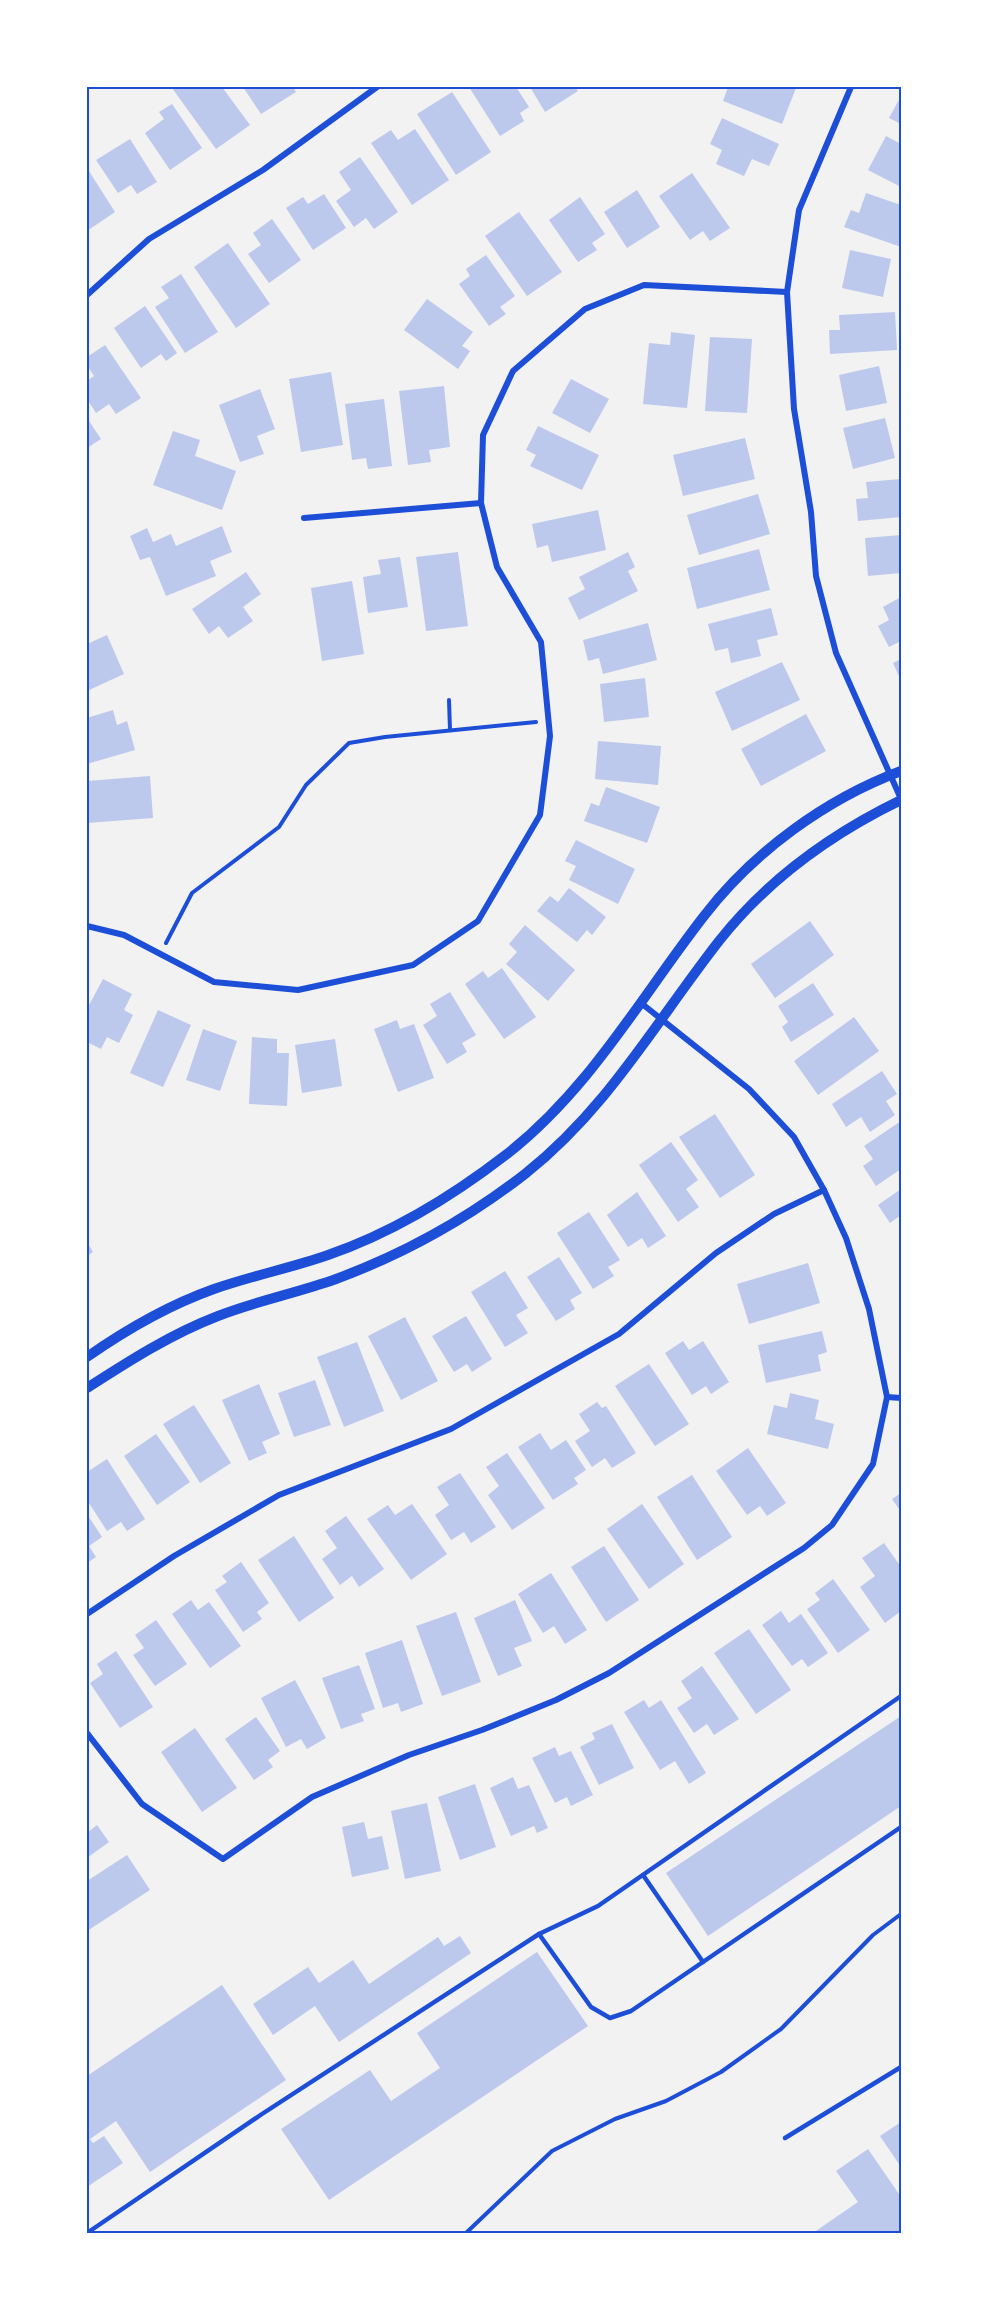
<svg xmlns="http://www.w3.org/2000/svg" width="988" height="2320" viewBox="0 0 988 2320" font-family="'Roboto Serif',serif">
<style>
.building{fill:#bdc9ec}
.lines{fill:none;stroke-linecap:round;stroke-linejoin:round}
.path{stroke:#1d4ed8;stroke-width:4}
.service{stroke:#1d4ed8;stroke-width:4.5}
.minor{stroke:#1d4ed8;stroke-width:6}
.tertiary{stroke:#1d4ed8;stroke-width:10}
.neatline{fill:none;stroke:#1d4ed8;stroke-width:2}
</style>
<rect width="100%" height="100%" fill="#f2f2f2"/>
<g class="building">
<polygon points="222,87 250,125 216,149 172,88"/>
<polygon points="243,87 293,87 296,92 261,114"/>
<polygon points="469,87 516,87 529,107 520,113 524,121 500,136"/>
<polygon points="530,87 575,87 578,91 545,112"/>
<polygon points="728,87 793,87 796,88 782,124 723,101"/>
<polygon points="452,92 491,152 456,175 417,114"/>
<polygon points="901,96 901,124 889,118"/>
<polygon points="172,104 202,148 170,170 145,133 164,119 159,112"/>
<polygon points="722,118 779,144 769,166 752,159 744,176 716,164 722,150 710,144"/>
<polygon points="415,129 449,180 412,205 371,143 391,130 398,140"/>
<polygon points="886,136 901,144 901,187 868,170"/>
<polygon points="130,139 157,182 137,194 131,185 118,193 96,160"/>
<polygon points="360,157 398,212 374,229 366,218 354,227 336,201 351,190 339,172"/>
<polygon points="87,168 115,212 87,231"/>
<polygon points="692,173 730,228 710,241 703,231 690,240 659,196"/>
<polygon points="637,190 660,227 627,248 604,212"/>
<polygon points="866,193 901,205 901,247 844,227 851,210 859,213"/>
<polygon points="324,194 346,228 313,250 286,208 303,197 308,204"/>
<polygon points="580,197 605,234 592,243 597,250 578,262 549,220"/>
<polygon points="519,212 562,272 527,296 485,236"/>
<polygon points="272,219 301,260 269,283 248,254 261,245 253,233"/>
<polygon points="228,243 270,304 236,328 194,267"/>
<polygon points="850,250 891,259 883,297 842,288"/>
<polygon points="486,255 515,296 500,307 506,314 489,326 459,284 470,276 466,269"/>
<polygon points="181,274 218,332 185,353 155,307 169,298 161,287"/>
<polygon points="427,299 473,332 462,346 470,351 458,369 404,330"/>
<polygon points="145,306 177,353 166,361 161,354 141,368 114,328"/>
<polygon points="895,312 897,350 830,354 829,330 840,330 839,315"/>
<polygon points="671,332 695,335 687,408 643,404 649,343 670,345"/>
<polygon points="710,337 752,339 747,413 705,411"/>
<polygon points="105,345 141,398 116,414 109,404 96,413 87,399 87,381 94,376 87,365 87,357"/>
<polygon points="879,366 887,403 846,411 839,375"/>
<polygon points="331,372 343,445 301,452 289,379"/>
<polygon points="571,379 609,399 590,433 552,413"/>
<polygon points="444,386 450,447 429,450 431,462 408,465 399,391"/>
<polygon points="260,389 275,429 257,436 264,454 240,462 219,405"/>
<polygon points="384,399 392,466 368,469 366,458 352,460 345,404"/>
<polygon points="87,418 101,439 87,448"/>
<polygon points="885,418 895,458 853,469 843,428"/>
<polygon points="538,426 599,455 582,490 530,466 536,455 526,450"/>
<polygon points="173,431 200,440 195,456 236,471 222,510 153,485"/>
<polygon points="745,438 755,479 683,496 673,455"/>
<polygon points="901,479 901,517 858,521 856,499 868,498 866,482"/>
<polygon points="758,494 770,534 699,555 687,515"/>
<polygon points="598,510 606,550 552,562 548,545 537,548 532,524"/>
<polygon points="222,526 232,552 210,561 216,576 166,596 150,557 140,560 130,536 147,528 153,542 171,534 176,546"/>
<polygon points="901,535 901,573 868,576 865,538"/>
<polygon points="759,549 770,590 697,609 687,568"/>
<polygon points="458,552 468,626 426,631 416,557"/>
<polygon points="628,552 635,567 628,571 638,591 579,620 568,598 585,589 579,577"/>
<polygon points="400,557 408,607 368,613 363,577 381,574 378,560"/>
<polygon points="246,572 261,594 243,607 253,621 228,638 219,626 209,634 192,609"/>
<polygon points="352,581 364,654 322,661 311,588"/>
<polygon points="901,597 901,641 889,647 878,626 889,620 883,607"/>
<polygon points="771,608 778,635 757,640 761,656 731,663 728,648 715,651 708,624"/>
<polygon points="648,623 657,660 603,674 599,658 588,661 583,640"/>
<polygon points="107,635 124,674 87,691 87,644"/>
<polygon points="901,659 901,681 893,663"/>
<polygon points="782,662 800,700 732,731 715,692"/>
<polygon points="645,678 649,717 604,722 600,684"/>
<polygon points="113,710 117,725 127,721 135,750 87,764 87,718"/>
<polygon points="806,714 826,751 761,786 741,749"/>
<polygon points="598,741 661,746 658,785 595,779"/>
<polygon points="150,776 153,818 87,823 87,781"/>
<polygon points="606,787 660,807 647,843 584,821 591,803 599,806"/>
<polygon points="576,840 635,869 618,904 569,880 576,866 565,861"/>
<polygon points="569,888 606,917 592,935 587,930 577,942 537,911 550,896 558,902"/>
<polygon points="810,921 834,955 775,998 751,964"/>
<polygon points="525,925 575,970 548,1001 506,964 517,952 509,944"/>
<polygon points="502,968 536,1017 504,1039 465,984 483,971 488,978"/>
<polygon points="103,979 132,994 124,1010 133,1015 119,1043 107,1037 101,1049 87,1042 87,1009"/>
<polygon points="813,983 834,1015 791,1042 782,1027 788,1022 778,1006"/>
<polygon points="450,992 476,1035 462,1043 467,1052 447,1064 423,1025 437,1016 430,1004"/>
<polygon points="158,1010 191,1025 163,1087 130,1073"/>
<polygon points="854,1017 879,1051 818,1095 794,1061"/>
<polygon points="397,1020 400,1029 414,1024 434,1078 398,1092 374,1029"/>
<polygon points="203,1029 237,1041 220,1091 186,1080"/>
<polygon points="252,1037 277,1039 277,1053 289,1053 287,1106 249,1104"/>
<polygon points="335,1039 342,1086 302,1093 295,1045"/>
<polygon points="882,1071 897,1094 886,1101 895,1115 870,1132 861,1117 846,1127 832,1104"/>
<polygon points="715,1114 755,1175 720,1198 679,1137"/>
<polygon points="901,1121 901,1169 876,1186 863,1166 873,1159 864,1146"/>
<polygon points="671,1142 698,1180 686,1189 699,1207 678,1222 639,1165"/>
<polygon points="901,1189 901,1215 890,1223 878,1205"/>
<polygon points="637,1192 666,1236 648,1248 642,1238 628,1247 607,1215"/>
<polygon points="589,1212 620,1260 608,1267 614,1276 593,1289 557,1233"/>
<polygon points="87,1242 93,1252 87,1256"/>
<polygon points="559,1257 582,1293 570,1300 575,1309 556,1321 527,1277"/>
<polygon points="808,1263 820,1303 749,1324 737,1284"/>
<polygon points="505,1271 528,1308 516,1315 528,1333 505,1347 471,1292"/>
<polygon points="466,1316 492,1359 472,1372 467,1364 454,1372 432,1336"/>
<polygon points="405,1317 438,1381 401,1400 368,1336"/>
<polygon points="822,1331 827,1352 818,1355 821,1371 766,1383 758,1345"/>
<polygon points="683,1341 689,1350 703,1341 729,1382 711,1394 706,1386 692,1395 665,1353"/>
<polygon points="357,1342 384,1411 344,1427 317,1357"/>
<polygon points="649,1364 689,1424 655,1446 615,1386"/>
<polygon points="315,1380 331,1425 294,1437 278,1393"/>
<polygon points="259,1384 280,1434 262,1442 267,1453 249,1461 222,1400"/>
<polygon points="790,1393 819,1400 815,1419 834,1424 828,1449 767,1434 774,1405 787,1408"/>
<polygon points="597,1402 602,1408 606,1406 636,1453 612,1468 605,1458 592,1467 575,1441 590,1431 579,1414"/>
<polygon points="194,1405 231,1463 200,1483 163,1424"/>
<polygon points="540,1433 551,1450 566,1440 586,1470 574,1478 578,1484 553,1500 518,1447"/>
<polygon points="156,1434 190,1482 157,1505 124,1456"/>
<polygon points="748,1448 786,1503 767,1516 760,1506 747,1515 716,1471"/>
<polygon points="507,1453 545,1508 512,1530 488,1495 499,1486 486,1467"/>
<polygon points="107,1459 145,1519 127,1531 121,1522 107,1531 87,1500 87,1472"/>
<polygon points="460,1473 496,1527 471,1543 464,1532 451,1540 435,1515 449,1505 437,1487"/>
<polygon points="692,1475 732,1537 697,1560 657,1497"/>
<polygon points="901,1493 901,1512 892,1499"/>
<polygon points="412,1504 447,1554 411,1580 367,1519 388,1505 395,1515"/>
<polygon points="642,1504 684,1564 649,1589 607,1529"/>
<polygon points="87,1514 102,1537 89,1546 96,1557 87,1563"/>
<polygon points="346,1516 384,1569 359,1587 352,1576 340,1585 322,1559 337,1548 325,1531"/>
<polygon points="294,1536 334,1598 299,1622 258,1560"/>
<polygon points="884,1543 901,1567 901,1611 885,1623 860,1587 875,1576 862,1558"/>
<polygon points="604,1546 639,1600 606,1622 571,1567"/>
<polygon points="241,1562 269,1603 257,1612 262,1619 243,1632 215,1590 227,1582 222,1576"/>
<polygon points="551,1573 587,1630 565,1644 554,1626 543,1633 518,1594"/>
<polygon points="833,1579 870,1630 838,1653 807,1609 820,1600 815,1593"/>
<polygon points="191,1600 198,1610 209,1602 241,1646 210,1668 172,1614"/>
<polygon points="515,1600 532,1641 514,1648 522,1666 498,1676 474,1618"/>
<polygon points="781,1611 789,1623 801,1614 828,1653 808,1667 802,1659 792,1666 762,1625"/>
<polygon points="456,1612 481,1682 442,1696 416,1626"/>
<polygon points="156,1620 187,1664 155,1686 133,1655 144,1648 135,1635"/>
<polygon points="749,1629 791,1690 756,1714 714,1653"/>
<polygon points="402,1640 423,1704 401,1712 398,1703 383,1708 365,1653"/>
<polygon points="116,1651 153,1707 120,1728 90,1683 103,1674 97,1664"/>
<polygon points="359,1665 375,1709 361,1714 364,1721 341,1729 322,1678"/>
<polygon points="702,1666 739,1719 714,1735 707,1724 694,1733 677,1708 692,1698 681,1681"/>
<polygon points="295,1680 326,1738 307,1749 301,1739 286,1747 261,1698"/>
<polygon points="644,1700 649,1708 661,1700 706,1773 689,1784 675,1761 660,1770 624,1712"/>
<polygon points="901,1716 901,1806 708,1936 666,1873"/>
<polygon points="256,1717 280,1751 268,1760 273,1767 254,1780 225,1739"/>
<polygon points="612,1724 634,1768 599,1785 580,1747 595,1739 592,1733"/>
<polygon points="195,1728 237,1788 202,1812 161,1752"/>
<polygon points="555,1747 559,1756 571,1751 593,1795 571,1806 567,1797 555,1803 532,1758"/>
<polygon points="513,1777 518,1789 529,1785 548,1828 537,1833 534,1826 511,1836 490,1788"/>
<polygon points="475,1784 496,1847 460,1860 438,1797"/>
<polygon points="427,1803 441,1871 405,1879 391,1811"/>
<polygon points="364,1822 368,1839 382,1836 389,1869 352,1877 342,1827"/>
<polygon points="97,1825 109,1842 87,1858 87,1833"/>
<polygon points="127,1855 150,1890 87,1931 87,1881"/>
<polygon points="460,1936 471,1953 339,2042 315,2006 273,2035 253,2004 308,1967 319,1983 353,1960 369,1984 438,1937 444,1946"/>
<polygon points="537,1952 588,2026 329,2200 281,2129 370,2070 391,2101 440,2068 417,2033"/>
<polygon points="222,1985 286,2080 150,2172 116,2121 90,2139 93,2143 104,2136 123,2163 87,2187 87,2076"/>
<polygon points="901,2122 901,2167 880,2136"/>
<polygon points="868,2149 901,2197 901,2233 813,2233 858,2202 836,2171"/>
</g>
<g class="lines">
<g class="path">
<polyline points="449,700 450,730"/>
<polyline points="166,943 192,893 279,827 306,785 349,743 385,737 536,722"/>
<polyline points="466,2233 552,2151 615,2119 666,2101 721,2072 781,2029 873,1935 901,1914"/>
</g>
<g class="service">
<polyline points="643,1875 703,1962"/>
<polyline points="539,1934 591,2007 610,2018 631,2011 901,1827"/>
<polyline points="785,2138 901,2067"/>
<polyline points="87,2233 262,2114 539,1934 598,1906 901,1696"/>
</g>
<g class="minor">
<polyline points="851,87 799,210 787,292 794,409 811,512 816,576 836,653 901,799"/>
<polyline points="87,295 149,239 263,170 377,87"/>
<polyline points="304,518 481,503"/>
<polyline points="87,926 124,935 214,982 298,990 413,965 478,921 540,815 550,736 541,642 497,567 481,503 483,435 513,371 585,309 644,285 787,292"/>
<polyline points="887,1397 901,1398"/>
<polyline points="87,1614 174,1556 279,1495 451,1429 619,1334 716,1253 774,1214 824,1190"/>
<polyline points="87,1733 142,1804 223,1859 312,1797 409,1755 482,1730 556,1700 609,1673 804,1548 832,1525 873,1464 887,1397 869,1309 846,1238 824,1190 794,1137 749,1089 641,1003"/>
</g>
<g class="tertiary">
<path d="M87,1357C127,1329 169,1305 214,1289C251,1276 291,1268 328,1255C392,1233 454,1195 507,1154C590,1089 641,997 704,916C753,852 826,799 901,771"/>
<path d="M87,1388C129,1361 171,1334 218,1316C256,1301 297,1293 336,1279C404,1254 467,1219 525,1174C608,1108 655,1023 719,941C768,879 831,834 901,800"/>
</g>
</g>
<rect width="988" height="2320" fill="none" stroke="#ffffff" stroke-width="177"/>
<rect x="88" y="88" width="812" height="2144" class="neatline"/>
</svg>
